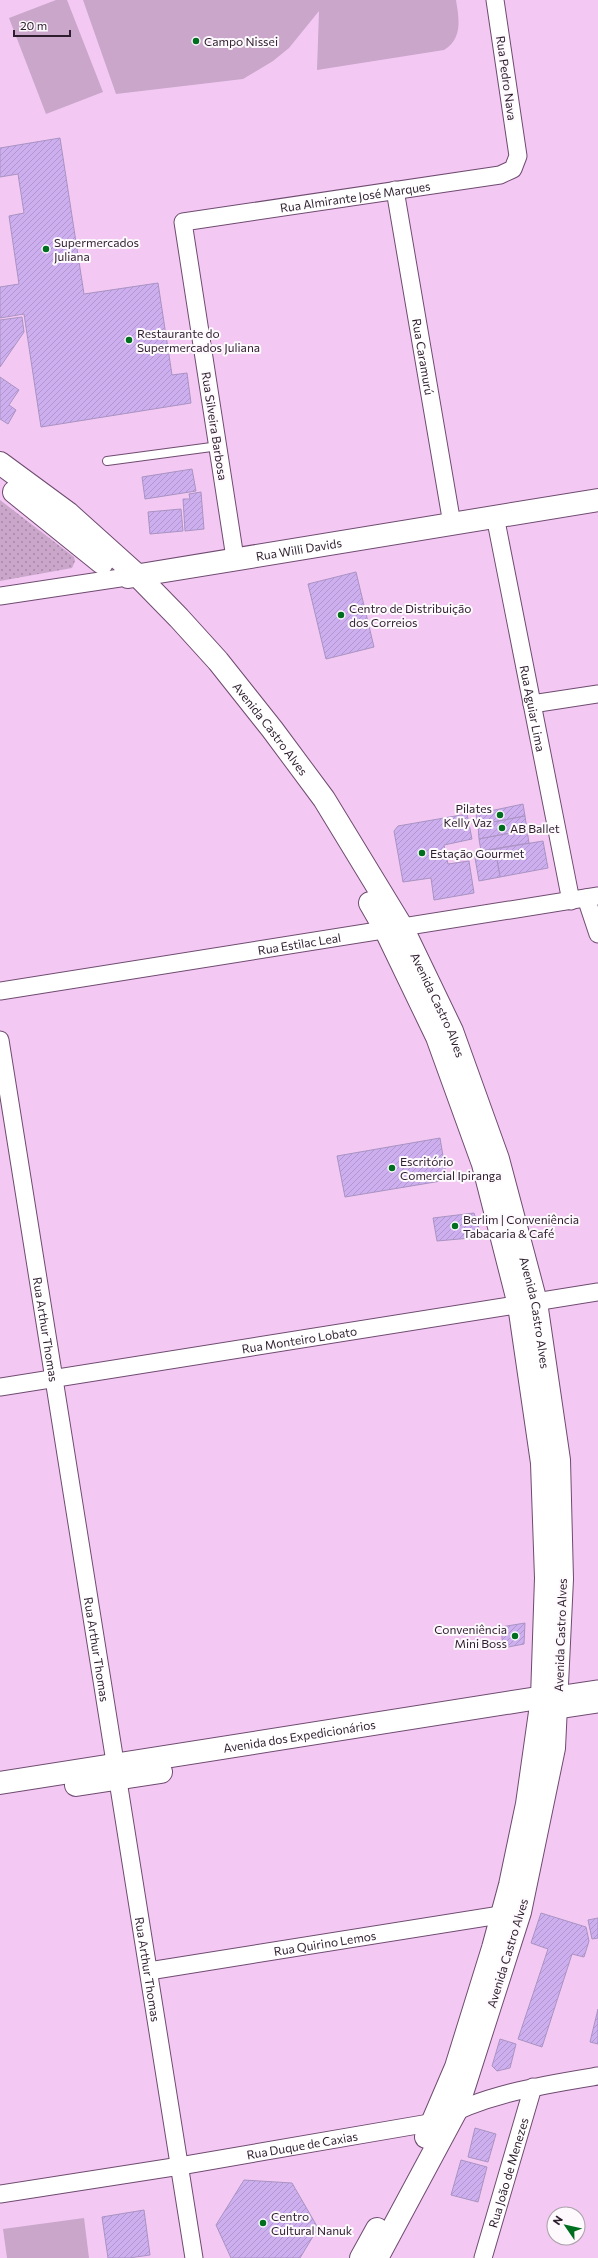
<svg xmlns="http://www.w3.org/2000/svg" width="598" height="2258" viewBox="0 0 598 2258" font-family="Commissioner,sans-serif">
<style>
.grass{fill:#c9a6ca}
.park{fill:url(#park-dots)}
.building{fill:url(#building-hatch);stroke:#a993c2}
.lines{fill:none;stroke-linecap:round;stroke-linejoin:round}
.lane-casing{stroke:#6f4b70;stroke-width:10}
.street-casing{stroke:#6f4b70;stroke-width:19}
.secondary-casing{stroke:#6f4b70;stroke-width:24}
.lane{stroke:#fff;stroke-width:8}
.street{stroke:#fff;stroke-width:17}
.secondary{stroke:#fff;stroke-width:22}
.poi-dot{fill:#006e1f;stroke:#fdf9fd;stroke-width:1.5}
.labels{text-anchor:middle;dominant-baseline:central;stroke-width:4;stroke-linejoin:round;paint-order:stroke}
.poi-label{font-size:12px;fill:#2d1d2d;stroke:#fdf9fd;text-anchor:start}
.street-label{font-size:12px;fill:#2d1d2d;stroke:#fdf9fd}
</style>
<defs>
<pattern id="park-dots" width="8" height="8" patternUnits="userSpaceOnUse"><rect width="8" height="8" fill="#c9a6ca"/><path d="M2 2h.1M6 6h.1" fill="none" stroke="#a487a4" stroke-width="1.8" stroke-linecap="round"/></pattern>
<pattern id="building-hatch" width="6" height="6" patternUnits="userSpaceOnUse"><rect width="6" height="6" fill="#cdafef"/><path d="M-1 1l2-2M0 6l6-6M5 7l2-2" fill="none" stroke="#b096cd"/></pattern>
</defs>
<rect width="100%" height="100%" fill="#f3c9f3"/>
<g class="grass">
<polygon points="56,0 67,0 103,92 46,114 9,18"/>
<path d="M83,0H456C459,19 463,38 444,50L317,70L319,11L289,48L273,61L243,79L116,94Z"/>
<polygon points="84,2218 89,2258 7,2258 3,2229"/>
</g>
<polygon class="park" points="0,500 74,557 75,561 72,568 0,581"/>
<g class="building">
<polygon points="60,138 84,294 158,283 172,375 187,373 191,403 41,427 24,314 0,318 0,287 19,284 9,216 24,213 18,174 0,177 0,148"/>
<polygon points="22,317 24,332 0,367 0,320"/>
<polygon points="0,377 19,390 9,405 16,410 8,424 0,419"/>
<polygon points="192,469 196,491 145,499 142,477"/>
<polygon points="201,492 204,529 185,531 183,499 190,499 189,494"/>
<polygon points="181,509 183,531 150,534 148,512"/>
<polygon points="356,572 374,647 326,659 308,584"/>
<polygon points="523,804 525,816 478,825 476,814"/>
<polygon points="467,814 472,839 444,845 448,864 469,861 474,893 434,900 431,878 403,882 394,831 398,826"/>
<polygon points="525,816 527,830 479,839 478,825"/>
<polygon points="527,830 529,843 481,851 479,839"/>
<polygon points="543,841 548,868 500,877 495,849"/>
<polygon points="495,849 500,877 479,881 474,852"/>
<polygon points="440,1138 447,1180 345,1197 337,1156"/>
<polygon points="474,1213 482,1237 437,1241 433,1218"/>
<polygon points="525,1623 524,1644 503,1648 501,1627"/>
<polygon points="541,1913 586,1927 589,1941 584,1957 572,1954 542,2047 518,2039 548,1949 531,1943"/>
<polygon points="598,1918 598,1938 592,1939 588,1920"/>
<polygon points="598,2009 598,2044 590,2042"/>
<polygon points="500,2039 516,2044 510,2068 497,2071 492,2066"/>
<polygon points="475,2128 496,2134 488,2162 468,2157"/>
<polygon points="461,2160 487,2167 478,2202 451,2195"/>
<polygon points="244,2180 292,2183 318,2228 300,2258 231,2258 216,2225"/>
<polygon points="144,2210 150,2255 129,2258 108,2258 102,2217"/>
</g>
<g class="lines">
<g class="lane-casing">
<polyline id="lane" points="107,461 219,446"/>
</g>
<g class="street-casing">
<g id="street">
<path id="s1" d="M395,190L452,524"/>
<path id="s2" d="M495,516L571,901"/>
<path id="s3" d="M235,558L183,222L500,175L513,169L518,156L495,0"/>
<polyline points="0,596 120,578"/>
<polyline points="532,704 598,694"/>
<polyline points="586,898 598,934"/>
<path id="s4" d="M0,991L598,896"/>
<path id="s5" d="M0,1040L194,2258"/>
<path id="s6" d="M0,1387L598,1292"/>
<polyline points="558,1695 598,1689"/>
<polyline points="557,1710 598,1704"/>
<path id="s7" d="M149,1971L512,1913"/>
<path id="s8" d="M0,2194L180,2166L435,2122C484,2094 543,2085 598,2076"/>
<path id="s9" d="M483,2258L533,2087"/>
</g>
</g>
<g class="secondary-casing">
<g id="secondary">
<path id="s10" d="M0,463L68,513L138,576L179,618L218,661L272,729L324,799L402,927L452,1031L498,1159L536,1302L559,1460L562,1579L554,1748L520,1912L457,2109L377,2258"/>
<polyline points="14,492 102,563"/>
<path id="s11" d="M128,577L598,500"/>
<polyline points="370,903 385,929 437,1037 483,1164 519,1305 542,1463 546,1578 542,1698 527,1804 510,1885 493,1948 456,2067 426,2137"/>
<path id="s12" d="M0,1783L557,1695"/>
<polyline points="76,1785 161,1772"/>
<polyline points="361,2258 377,2229"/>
</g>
</g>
<use href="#lane" class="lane"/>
<use href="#street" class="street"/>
<use href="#secondary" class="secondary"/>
</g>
<g class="poi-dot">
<circle cx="196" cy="41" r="4"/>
<circle cx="46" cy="249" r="4"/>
<circle cx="129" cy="340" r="4"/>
<circle cx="341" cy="615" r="4"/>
<circle cx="500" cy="815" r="4"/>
<circle cx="502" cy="828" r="4"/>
<circle cx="422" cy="853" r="4"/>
<circle cx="392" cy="1168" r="4"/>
<circle cx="455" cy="1226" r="4"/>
<circle cx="515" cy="1636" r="4"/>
<circle cx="263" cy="2223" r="4"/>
</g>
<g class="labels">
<g class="poi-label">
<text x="204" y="41">Campo Nissei</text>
<text x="54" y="242">Supermercados<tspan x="54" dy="14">Juliana</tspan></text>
<text x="137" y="333">Restaurante do<tspan x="137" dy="14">Supermercados Juliana</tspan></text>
<text x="349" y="608">Centro de Distribuição<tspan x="349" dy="14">dos Correios</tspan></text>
<text x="492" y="808" text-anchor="end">Pilates<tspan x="492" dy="14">Kelly Vaz</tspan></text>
<text x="510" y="828">AB Ballet</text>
<text x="430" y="853">Estação Gourmet</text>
<text x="400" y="1161">Escritório<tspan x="400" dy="14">Comercial Ipiranga</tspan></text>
<text x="463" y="1219">Berlim | Conveniência<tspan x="463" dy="14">Tabacaria &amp; Café</tspan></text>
<text x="507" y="1629" text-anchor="end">Conveniência<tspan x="507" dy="14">Mini Boss</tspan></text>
<text x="271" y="2216">Centro<tspan x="271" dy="14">Cultural Nanuk</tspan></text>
</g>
<g class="street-label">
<text transform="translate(507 78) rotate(82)">Rua Pedro Nava</text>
<text stroke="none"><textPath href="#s3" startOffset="514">Rua Almirante José Marques</textPath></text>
<text stroke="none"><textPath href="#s1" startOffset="169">Rua Caramurú</textPath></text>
<text transform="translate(215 426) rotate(81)">Rua Silveira Barbosa</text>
<text stroke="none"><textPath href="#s11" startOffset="173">Rua Willi Davids</textPath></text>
<text stroke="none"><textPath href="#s2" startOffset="196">Rua Aguiar Lima</textPath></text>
<text stroke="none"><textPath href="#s10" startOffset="381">Avenida Castro Alves</textPath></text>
<text stroke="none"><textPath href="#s4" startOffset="303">Rua Estilac Leal</textPath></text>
<text stroke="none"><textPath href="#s10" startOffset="705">Avenida Castro Alves</textPath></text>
<text stroke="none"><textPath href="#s10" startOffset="1029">Avenida Castro Alves</textPath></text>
<text stroke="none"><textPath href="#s5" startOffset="293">Rua Arthur Thomas</textPath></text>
<text stroke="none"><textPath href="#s6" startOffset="303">Rua Monteiro Lobato</textPath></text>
<text transform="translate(560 1635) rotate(-88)">Avenida Castro Alves</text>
<text stroke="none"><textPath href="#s5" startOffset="617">Rua Arthur Thomas</textPath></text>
<text stroke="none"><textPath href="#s12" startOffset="303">Avenida dos Expedicionários</textPath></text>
<text stroke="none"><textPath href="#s7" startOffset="178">Rua Quirino Lemos</textPath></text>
<text transform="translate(507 1953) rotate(-73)">Avenida Castro Alves</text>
<text stroke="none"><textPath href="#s5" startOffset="941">Rua Arthur Thomas</textPath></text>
<text stroke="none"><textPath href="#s8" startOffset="306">Rua Duque de Caxias</textPath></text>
<text stroke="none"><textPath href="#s9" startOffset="89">Rua João de Menezes</textPath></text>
</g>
</g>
<g transform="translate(566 2226) rotate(304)"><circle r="19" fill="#fdf9fd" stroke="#aaa1aa"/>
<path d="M0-3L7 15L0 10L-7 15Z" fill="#006e1f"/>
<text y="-6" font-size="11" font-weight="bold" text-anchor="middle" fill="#2d1d2d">N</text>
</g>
<path d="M14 30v6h56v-6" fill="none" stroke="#2d1d2d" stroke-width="2"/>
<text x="20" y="30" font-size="12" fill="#2d1d2d" stroke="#fdf9fd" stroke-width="3" paint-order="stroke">20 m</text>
</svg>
